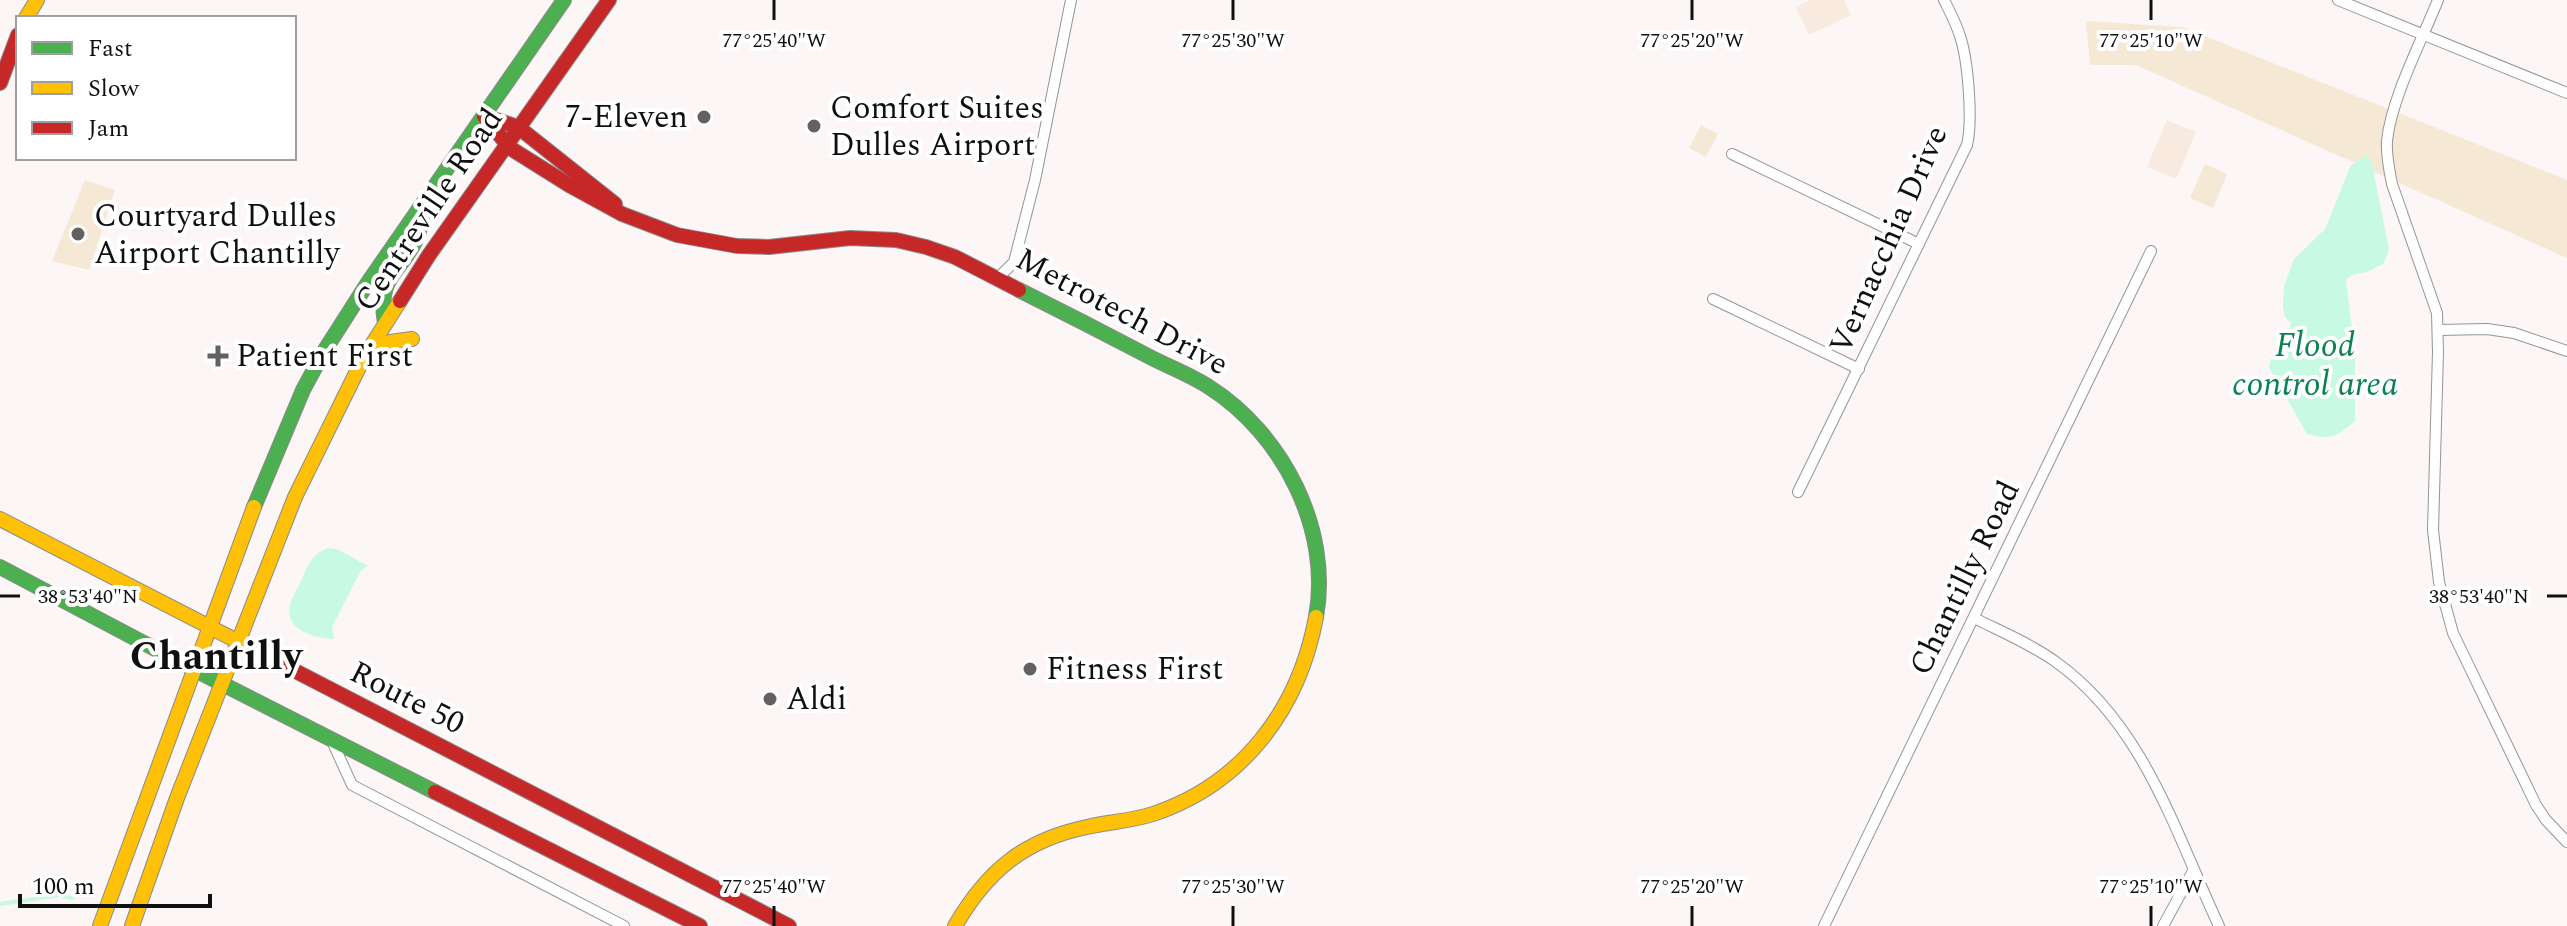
<svg xmlns="http://www.w3.org/2000/svg" width="2567" height="926" viewBox="0 0 2567 926" font-family="Spectral,serif">
<style>
.green{fill:#f5e8d4}
.pitch{fill:#f8eade}
.water{fill:#c8fae3}
.lines{fill:none;stroke-linecap:round;stroke-linejoin:round}
.stream{stroke:#c8fae3;stroke-width:4}
.street-casing{stroke:#969494;stroke-width:12}
.fast-casing{stroke:#8d8a8a;stroke-width:16}
.slow-casing{stroke:#8d8a8a;stroke-width:16}
.jam-casing{stroke:#8d8a8a;stroke-width:16}
.street{stroke:#fffefe;stroke-width:10}
.fast{stroke:#4caf50;stroke-width:14}
.slow{stroke:#ffc107;stroke-width:14}
.jam{stroke:#c62828;stroke-width:14}
.ticks{fill:none;stroke:#101010;stroke-width:3}
.poi-dot{fill:#636060;stroke:#fff;stroke-width:3}
.labels{text-anchor:middle;dominant-baseline:central;stroke-width:8;stroke-linejoin:round;paint-order:stroke}
.poi-label{font-size:32px;fill:#101010;stroke:#fff;text-anchor:start}
.street-label{font-size:32px;fill:#101010;stroke:#fff}
.water-label{font-size:34px;font-style:italic;fill:#0c8154;stroke:#fff}
.district-label{font-size:40px;font-weight:bold;fill:#101010;stroke:#fff}
.ticks-label{font-size:20px;text-anchor:middle;fill:#101010;stroke:#fff;stroke-width:8;stroke-linejoin:round;paint-order:stroke}
</style>
<rect width="100%" height="100%" fill="#fcf6f6"/>
<g class="green">
<polygon points="2086,21 2182,27 2567,180 2567,258 2136,65 2090,65"/>
<polygon points="1701,125 1718,134 1706,157 1689,148"/>
<polygon points="2205,164 2227,174 2213,208 2190,198"/>
<polygon points="85,180 115,190 89,270 52,261"/>
</g>
<g class="pitch">
<polygon points="1811,0 1844,0 1851,15 1809,35 1796,7"/>
<polygon points="2167,120 2196,132 2176,179 2147,167"/>
</g>
<g class="water">
<path d="M2367,155L2372,163L2389,250L2383,264L2367,272L2352,275L2346,280L2355,353V421C2337,436 2331,441 2307,434L2269,367C2272,350 2289,340 2291,323L2285,317L2283,307L2284,286L2294,259L2325,229L2351,165Z"/>
<path d="M328,548L337,549L368,566L360,572L332,627L334,639C316,638 284,631 290,605C292,597 298,588 301,581C308,566 311,554 328,548Z"/>
</g>
<g class="lines">
<polyline class="stream" points="0,904 60,895 72,898"/>
<g class="street-casing">
<g id="street">
<polyline points="2338,0 2567,93"/>
<path d="M2438,0C2422,40 2391,99 2387,141C2386,155 2389,169 2392,184L2437,313L2438,352L2433,530L2439,582L2453,633L2536,805L2546,820L2567,842"/>
<polyline points="1732,154 1919,244"/>
<polyline points="998,278 1014,262 1035,180 1071,0"/>
<polyline points="1713,299 1859,369"/>
<polyline points="2438,330 2487,329 2514,333 2567,351"/>
<path d="M1798,492L1967,145C1973,120 1968,60 1960,36C1956,23 1950,12 1944,0"/>
<path d="M1974,618C2002,632 2031,644 2056,662C2144,725 2175,832 2219,926"/>
<polyline points="332,741 352,785 624,926"/>
<polyline points="1824,926 2151,251"/>
<polyline points="2163,926 2193,871"/>
</g>
</g>
<g class="fast-casing">
<g id="fast">
<path d="M1019,290C1063,312 1106,334 1150,357C1169,367 1191,375 1209,387C1283,434 1332,530 1316,617"/>
<path d="M385,323C377,278 397,276 415,242C421,229 423,217 425,204"/>
<polyline points="254,507 303,390 323,353 369,281 564,0"/>
<polyline points="0,567 193,669 435,792"/>
</g>
</g>
<g class="slow-casing">
<g id="slow">
<polyline points="26,18 37,0"/>
<polyline points="369,354 390,342 412,339"/>
<polyline points="0,519 272,659"/>
<polyline points="100,926 254,507"/>
<polyline points="132,926 177,798 295,497 364,357 400,301"/>
<path d="M955,926C987,871 1024,840 1087,827C1109,822 1131,821 1153,814C1243,784 1299,709 1316,617"/>
</g>
</g>
<g class="jam-casing">
<g id="jam">
<polyline points="0,83 18,35"/>
<polyline points="484,116 510,148 569,185 622,214 677,235 737,246 769,247 850,238 896,240 926,247 955,257 1019,290"/>
<polyline points="484,116 518,127 615,204"/>
<polyline points="400,301 429,255 609,0"/>
<polyline points="272,659 789,926"/>
<polyline points="435,792 700,926"/>
</g>
</g>
<use href="#street" class="street"/>
<use href="#fast" class="fast"/>
<use href="#slow" class="slow"/>
<use href="#jam" class="jam"/>
</g>
<path class="ticks" d="M774,0V20M1233,0V20M1692,0V20M2151,0V20M0,596H20M2547,596H2567M774,906V926M1233,906V926M1692,906V926M2151,906V926"/>
<g class="poi-dot">
<circle cx="704" cy="117" r="8"/>
<circle cx="814" cy="126" r="8"/>
<circle cx="78" cy="234" r="8"/>
<path d="M214 344h8v8h8v8h-8v8h-8v-8h-8v-8h8z"/>
<circle cx="1030" cy="669" r="8"/>
<circle cx="770" cy="699" r="8"/>
</g>
<g class="labels">
<g class="poi-label">
<text x="830" y="108">Comfort Suites<tspan x="830" dy="37">Dulles Airport</tspan></text>
<text x="688" y="117" text-anchor="end">7-Eleven</text>
<text x="94" y="216">Courtyard Dulles<tspan x="94" dy="37">Airport Chantilly</tspan></text>
<text x="236" y="356">Patient First</text>
<text x="1046" y="669">Fitness First</text>
<text x="786" y="699">Aldi</text>
</g>
<g class="street-label">
<text transform="translate(429 210) rotate(-56)">Centreville Road</text>
<text transform="translate(1889 240) rotate(-66)">Vernacchia Drive</text>
<text transform="translate(1122 312) rotate(28)">Metrotech Drive</text>
<text transform="translate(1965 578) rotate(-64)">Chantilly Road</text>
<text transform="translate(407 698) rotate(27)">Route 50</text>
</g>
<g class="water-label">
<text x="2315" y="346">Flood<tspan x="2315" dy="39">control area</tspan></text>
</g>
<g class="district-label">
<text x="216" y="657">Chantilly</text>
</g>
</g>
<g class="ticks-label">
<text x="774" y="47">77°25'40"W</text>
<text x="1233" y="47">77°25'30"W</text>
<text x="1692" y="47">77°25'20"W</text>
<text x="2151" y="47">77°25'10"W</text>
<text x="88" y="603">38°53'40"N</text>
<text x="2479" y="603">38°53'40"N</text>
<text x="774" y="893">77°25'40"W</text>
<text x="1233" y="893">77°25'30"W</text>
<text x="1692" y="893">77°25'20"W</text>
<text x="2151" y="893">77°25'10"W</text>
</g>
<rect x="16" y="16" width="280" height="144" fill="#ffffff" stroke="#9f9f9f" stroke-width="2"/>
<rect x="32" y="42" width="40" height="12" fill="#4caf50" stroke="#9f9f9f" stroke-width="2"/>
<text x="88" y="56" font-size="24" fill="#101010">Fast</text>
<rect x="32" y="82" width="40" height="12" fill="#ffc107" stroke="#9f9f9f" stroke-width="2"/>
<text x="88" y="96" font-size="24" fill="#101010">Slow</text>
<rect x="32" y="122" width="40" height="12" fill="#c62828" stroke="#9f9f9f" stroke-width="2"/>
<text x="88" y="136" font-size="24" fill="#101010">Jam</text>
<path d="M20 894v12h190v-12" fill="none" stroke="#101010" stroke-width="4"/>
<text x="32" y="894" font-size="24" fill="#101010" stroke="#ffffff" stroke-width="6" paint-order="stroke">100 m</text>
</svg>
